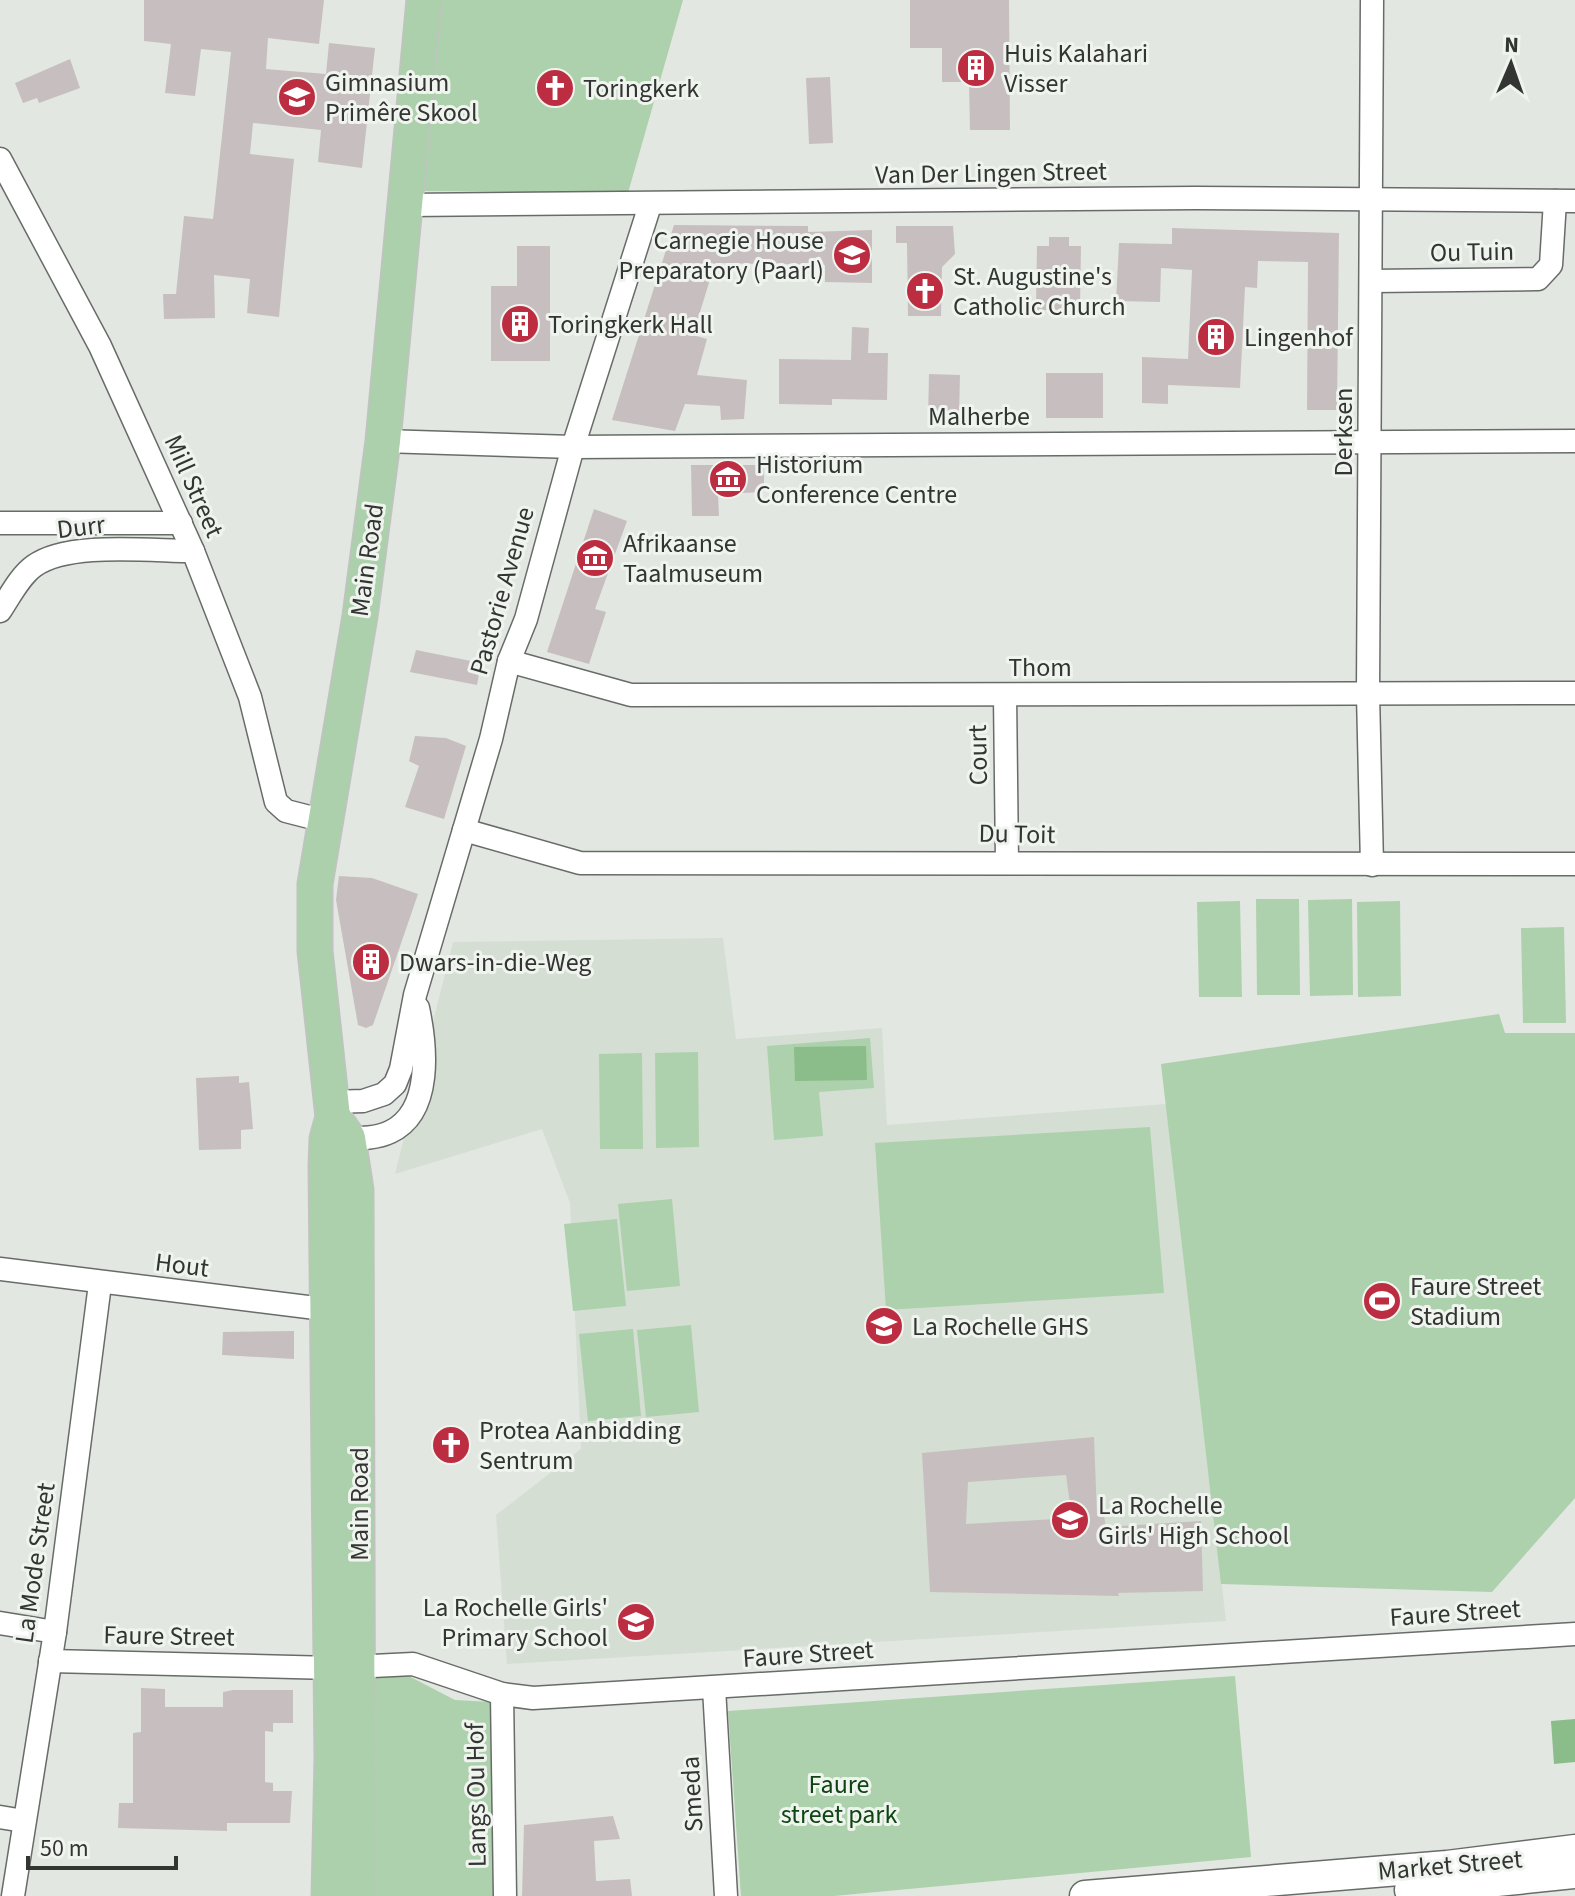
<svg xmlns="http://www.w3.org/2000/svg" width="1575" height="1896" viewBox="0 0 1575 1896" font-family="'Source Sans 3',sans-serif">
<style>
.built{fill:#d4ded3}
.green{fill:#add1ac}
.water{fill:#8abd89}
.building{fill:#c7bfbf;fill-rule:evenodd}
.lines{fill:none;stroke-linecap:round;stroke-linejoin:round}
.minor-casing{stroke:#686c68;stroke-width:25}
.secondary-casing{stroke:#686c68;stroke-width:33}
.primary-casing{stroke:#c2c2c2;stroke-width:37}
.minor{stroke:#fff;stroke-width:22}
.secondary{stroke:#fff;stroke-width:30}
.primary{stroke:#abd0ab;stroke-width:34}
.labels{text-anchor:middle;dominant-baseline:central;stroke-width:6;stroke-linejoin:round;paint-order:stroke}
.poi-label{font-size:26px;fill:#333533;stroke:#f0f4ef;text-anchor:start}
.street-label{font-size:26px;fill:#333533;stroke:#f0f4ef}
.park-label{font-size:26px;fill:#0f4513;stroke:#f0f4ef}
</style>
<rect width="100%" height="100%" fill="#e2e7e2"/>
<polygon class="built" points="723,938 736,1039 882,1028 887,1125 1166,1104 1226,1621 507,1664 496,1515 581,1449 570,1203 542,1129 395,1174 453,942"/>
<g class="green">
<polygon points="439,0 683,0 628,193 421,191"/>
<polygon points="1256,899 1299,899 1300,995 1257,995"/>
<polygon points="1352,899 1353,995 1310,996 1308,900"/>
<polygon points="1240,901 1242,997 1199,997 1197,902"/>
<polygon points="1400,901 1401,996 1358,997 1357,902"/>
<polygon points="1564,927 1566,1023 1523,1023 1521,928"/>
<polygon points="1499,1014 1505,1033 1575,1033 1575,1498 1492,1592 1221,1584 1161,1064"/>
<polygon points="870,1038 874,1088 819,1092 823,1136 774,1140 767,1046"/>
<polygon points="698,1052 699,1147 656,1148 655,1053"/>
<polygon points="642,1053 643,1149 600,1149 599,1054"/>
<polygon points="1150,1127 1164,1293 886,1310 875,1143"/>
<polygon points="672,1199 680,1286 627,1291 618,1204"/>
<polygon points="617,1219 626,1306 573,1311 564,1224"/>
<polygon points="691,1325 699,1412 646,1417 637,1330"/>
<polygon points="633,1329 641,1416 588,1421 579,1334"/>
<polygon points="393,1668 455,1700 491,1702 495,1896 370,1896 361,1670"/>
<polygon points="1235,1676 1251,1857 834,1896 741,1896 728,1711"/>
</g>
<g class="water">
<polygon points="866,1046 867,1080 795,1081 794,1047"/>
<polygon points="1575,1719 1575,1762 1554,1764 1551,1721"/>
</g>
<g class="building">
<polygon points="144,0 324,0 319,44 268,38 266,69 326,74 329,43 375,48 362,168 318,162 321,130 253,123 250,154 294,159 279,317 247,313 250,279 214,275 215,318 164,319 163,294 176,294 184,216 213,219 231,52 201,49 195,96 165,93 171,44 144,41"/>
<polygon points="910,0 1009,0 1010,130 970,130 969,82 942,82 942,48 910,48"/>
<polygon points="70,59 80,88 39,103 37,98 23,103 15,83"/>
<polygon points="830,77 833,143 809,144 806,78"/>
<polygon points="674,225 808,226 808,232 872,230 872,283 825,282 825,265 715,263 693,335 707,339 697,375 747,380 744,419 721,420 720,406 685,404 675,431 612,420"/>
<polygon points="896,226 953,226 955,254 942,267 941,316 908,316 907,243 896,243"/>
<polygon points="1172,228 1339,233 1337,410 1307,410 1308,262 1258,261 1257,288 1245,287 1240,388 1168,385 1168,404 1142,403 1142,357 1188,359 1192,270 1161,268 1160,302 1116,301 1119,243 1172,244"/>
<polygon points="1049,237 1069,237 1069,246 1081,246 1080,310 1036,310 1037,246 1049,246"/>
<polygon points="517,246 550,246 550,361 491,361 491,286 517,286"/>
<polygon points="852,327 869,328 868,353 888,353 887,400 832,399 832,405 779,404 779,359 851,360"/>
<rect x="1046" y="373" width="57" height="45"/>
<polygon points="929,374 960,375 959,418 928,417"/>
<polygon points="691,465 764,465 764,492 718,494 719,516 692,516"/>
<polygon points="594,509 627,521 595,609 606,612 589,664 547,652"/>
<polygon points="416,650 481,663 477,685 410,672"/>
<polygon points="415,736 446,738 466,746 444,819 405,807 419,766 409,761"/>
<polygon points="339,876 372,878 418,894 373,1025 366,1028 358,1025 336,900"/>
<polygon points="239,1076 239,1083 249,1082 253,1129 241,1130 241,1149 199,1150 196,1078"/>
<polygon points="294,1331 294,1359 222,1355 223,1332"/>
<path d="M1094,1437L1097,1516H1104L1106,1527L1201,1521L1203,1591L1118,1593L1119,1596L930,1592L922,1453ZM1066,1475L1072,1518L966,1524L968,1482Z"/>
<polygon points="141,1688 165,1689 165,1707 223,1707 223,1692 233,1690 293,1690 293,1723 273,1723 273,1732 265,1731 265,1782 273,1783 273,1791 292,1791 290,1823 227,1823 227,1831 118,1828 119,1803 133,1803 133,1733 141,1732"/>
<polygon points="613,1816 620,1839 594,1841 596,1881 630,1879 632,1896 522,1896 524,1825"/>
</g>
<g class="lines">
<g class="minor-casing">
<g id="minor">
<polyline points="1372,0 1368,694 1372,865"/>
<polyline points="0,159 100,346 193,551 250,697 276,802 286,811 325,821"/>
<polyline points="407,205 1195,198 1575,201"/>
<polyline points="1371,281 1538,279 1551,265 1555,201"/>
<polyline points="383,441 573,447 1575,441"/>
<polyline points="0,523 181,523"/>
<path d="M0,611C10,596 20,576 34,566C68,541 151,551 193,551"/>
<polyline points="509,661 631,695 1575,693"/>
<polyline points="1005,695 1007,862"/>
<polyline points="464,830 580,863 1575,864"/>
<polyline points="331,1102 363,1101 384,1094 395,1084 401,1069 415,995 491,739 509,661 526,619 573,447 650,205"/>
<path d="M334,1139C352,1138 373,1140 390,1132C433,1112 426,1046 418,1008"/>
<polyline points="0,1269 340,1311"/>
<polyline points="0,1623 55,1632"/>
<polyline points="50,1661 332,1668 413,1664 502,1694 533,1698 1575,1634"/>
<polyline points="714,1688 726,1896"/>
<polyline points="502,1694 505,1896"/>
<polyline points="0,1817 24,1821"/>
<polyline points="13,1896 55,1632 100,1284"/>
</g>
</g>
<g class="secondary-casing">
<g id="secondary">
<polyline points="1410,1890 1575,1873"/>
<polyline points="1085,1896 1447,1866 1575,1850"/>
</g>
</g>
<g class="primary-casing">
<g id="primary">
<polyline points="333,1117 348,1138 356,1190 358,1896"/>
<polyline points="329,1896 332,1759 326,1166 327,1139 333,1117 315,951 315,884 360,616 383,441 424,0"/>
</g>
</g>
<use href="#minor" class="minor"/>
<use href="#secondary" class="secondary"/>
<use href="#primary" class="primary"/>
</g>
<defs>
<g id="building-disc" transform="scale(2)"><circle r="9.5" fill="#bd2d41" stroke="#f0f4ef"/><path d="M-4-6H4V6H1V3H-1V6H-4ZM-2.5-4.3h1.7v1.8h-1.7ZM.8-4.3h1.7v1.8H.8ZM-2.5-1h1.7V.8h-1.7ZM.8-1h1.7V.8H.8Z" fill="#fff"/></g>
<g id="church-disc" transform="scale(2)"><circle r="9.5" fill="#bd2d41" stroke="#f0f4ef"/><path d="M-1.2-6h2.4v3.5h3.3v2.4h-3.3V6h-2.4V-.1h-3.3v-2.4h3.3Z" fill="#fff"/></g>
<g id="school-disc" transform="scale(2)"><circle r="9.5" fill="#bd2d41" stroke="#f0f4ef"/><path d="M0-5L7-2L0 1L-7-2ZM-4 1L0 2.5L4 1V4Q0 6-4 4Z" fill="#fff"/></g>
<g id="museum-disc" transform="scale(2)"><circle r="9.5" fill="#bd2d41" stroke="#f0f4ef"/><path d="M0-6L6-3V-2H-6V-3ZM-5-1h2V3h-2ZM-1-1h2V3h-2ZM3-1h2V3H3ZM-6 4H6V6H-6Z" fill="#fff"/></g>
<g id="stadium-disc" transform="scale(2)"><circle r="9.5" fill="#bd2d41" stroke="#f0f4ef"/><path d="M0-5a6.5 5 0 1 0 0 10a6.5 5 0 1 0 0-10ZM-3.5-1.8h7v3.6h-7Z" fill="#fff"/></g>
</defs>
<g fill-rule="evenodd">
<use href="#building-disc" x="976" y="68"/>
<use href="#church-disc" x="555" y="88"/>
<use href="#school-disc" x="297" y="97"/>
<use href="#school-disc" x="852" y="255"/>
<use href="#church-disc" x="925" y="291"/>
<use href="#building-disc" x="520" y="324"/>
<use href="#building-disc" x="1216" y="337"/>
<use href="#museum-disc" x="728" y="479"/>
<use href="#museum-disc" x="595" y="558"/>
<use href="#building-disc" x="371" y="962"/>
<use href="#stadium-disc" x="1382" y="1301"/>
<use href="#school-disc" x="884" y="1326"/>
<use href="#church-disc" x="451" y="1445"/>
<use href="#school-disc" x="1070" y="1520"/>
<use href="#school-disc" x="636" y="1622"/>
</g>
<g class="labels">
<g class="poi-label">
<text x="1004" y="53">Huis Kalahari<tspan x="1004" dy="30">Visser</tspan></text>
<text x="325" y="82">Gimnasium<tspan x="325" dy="30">Primêre Skool</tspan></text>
<text x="583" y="88">Toringkerk</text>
<text x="824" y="240" text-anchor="end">Carnegie House<tspan x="824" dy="30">Preparatory (Paarl)</tspan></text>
<text x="953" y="276">St. Augustine's<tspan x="953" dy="30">Catholic Church</tspan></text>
<text x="548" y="324">Toringkerk Hall</text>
<text x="1244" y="337">Lingenhof</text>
<text x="756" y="464">Historium<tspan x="756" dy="30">Conference Centre</tspan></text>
<text x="623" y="543">Afrikaanse<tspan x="623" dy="30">Taalmuseum</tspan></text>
<text x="399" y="962">Dwars-in-die-Weg</text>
<text x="1410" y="1286">Faure Street<tspan x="1410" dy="30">Stadium</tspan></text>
<text x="912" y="1326">La Rochelle GHS</text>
<text x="479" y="1430">Protea Aanbidding<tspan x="479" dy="30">Sentrum</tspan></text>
<text x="1098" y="1505">La Rochelle<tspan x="1098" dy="30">Girls' High School</tspan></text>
<text x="608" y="1607" text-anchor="end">La Rochelle Girls'<tspan x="608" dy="30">Primary School</tspan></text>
</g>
<g class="street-label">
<text transform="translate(991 173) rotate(-1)">Van Der Lingen Street</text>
<text transform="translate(1472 252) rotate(-1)">Ou Tuin</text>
<text x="979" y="416">Malherbe</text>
<text transform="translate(1343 432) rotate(-90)">Derksen</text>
<text transform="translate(194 486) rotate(66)">Mill Street</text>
<text transform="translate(81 527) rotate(-7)">Durr</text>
<text transform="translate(367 560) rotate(-82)">Main Road</text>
<text transform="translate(502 591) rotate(-74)">Pastorie Avenue</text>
<text x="1040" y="667">Thom</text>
<text transform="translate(978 755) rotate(-91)">Court</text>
<text transform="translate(1017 834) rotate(1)">Du Toit</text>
<text transform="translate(182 1265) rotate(7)">Hout</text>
<text transform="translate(359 1504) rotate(-90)">Main Road</text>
<text transform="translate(35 1563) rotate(-82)">La Mode Street</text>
<text transform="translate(1455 1613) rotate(-4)">Faure Street</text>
<text transform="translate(169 1636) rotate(1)">Faure Street</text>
<text transform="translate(808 1654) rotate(-4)">Faure Street</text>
<text transform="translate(692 1794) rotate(-93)">Smeda</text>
<text transform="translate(476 1795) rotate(-91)">Langs Ou Hof</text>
<text transform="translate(1450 1865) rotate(-5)">Market Street</text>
</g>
<g class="park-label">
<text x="839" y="1784">Faure<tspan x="839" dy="30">street park</tspan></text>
</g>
</g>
<g transform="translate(1511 64) rotate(2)" stroke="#f0f4ef" stroke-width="6" paint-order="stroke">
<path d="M0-6L14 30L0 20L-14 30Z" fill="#333533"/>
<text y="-12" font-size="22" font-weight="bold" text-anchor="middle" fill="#333533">N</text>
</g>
<path d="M28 1856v12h148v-12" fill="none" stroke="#333533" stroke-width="4"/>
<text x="40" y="1856" font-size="24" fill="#333533" stroke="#f0f4ef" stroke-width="6" paint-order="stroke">50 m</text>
</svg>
